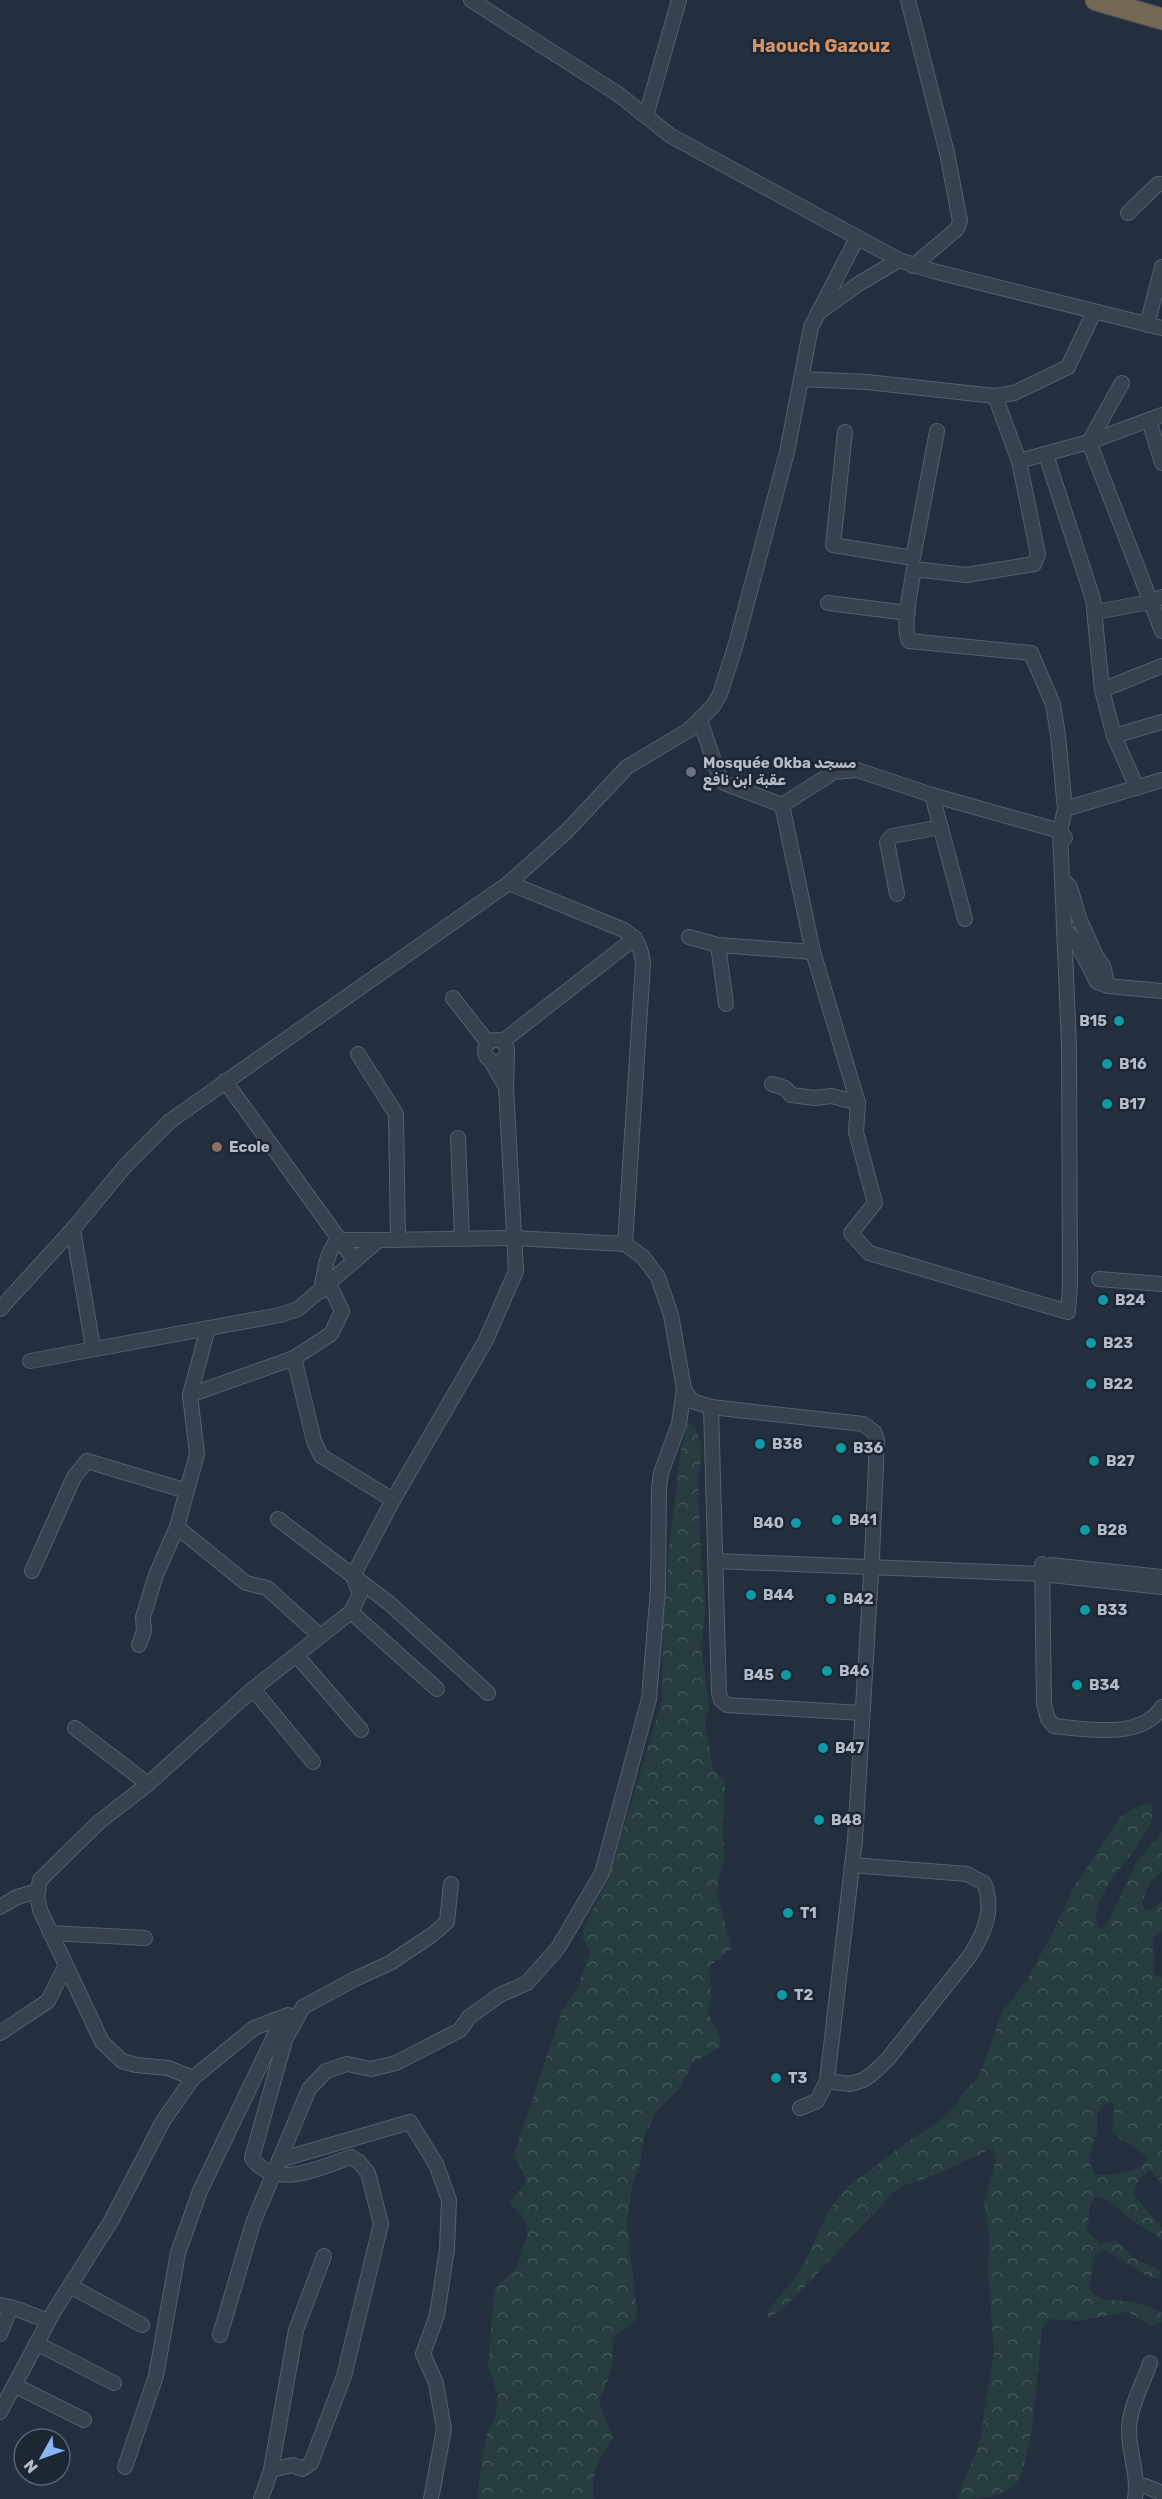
<svg xmlns="http://www.w3.org/2000/svg" width="1162" height="2499" viewBox="0 0 1162 2499" font-family="Rubik,'Noto Sans Arabic',sans-serif">
<style>
.forest{fill:url(#forest-crowns);fill-rule:evenodd}
.lines{fill:none;stroke-linecap:round;stroke-linejoin:round}
.minor-casing{stroke:#565f6c;stroke-width:16}
.highway-casing{stroke:#434c59;stroke-width:23}
.minor{stroke:#38414e;stroke-width:14}
.highway{stroke:#746855;stroke-width:21}
.worship-dot{fill:#6b7280;stroke:#1d2633;stroke-width:2}
.culture-dot{fill:#0f9aa8;stroke:#1d2633;stroke-width:2}
.education-dot{fill:#8d6e63;stroke:#1d2633;stroke-width:2}
.labels{text-anchor:middle;dominant-baseline:central;stroke-width:5;stroke-linejoin:round;paint-order:stroke}
.poi-label{font-size:15px;font-weight:bold;fill:#b4bcc9;stroke:#1d2633;text-anchor:start}
.quarter-label{font-size:18px;font-weight:bold;fill:#d59563;stroke:#1d2633}
</style>
<defs>
<pattern id="forest-crowns" width="20" height="18" patternUnits="userSpaceOnUse" patternTransform="scale(1.5)"><rect width="20" height="18" fill="#263c3f"/><path d="M2 6a3 3 0 1 1 6 0M12 15a3 3 0 1 1 6 0" fill="none" stroke="#435659"/></pattern>
</defs>
<rect width="100%" height="100%" fill="#242f3e"/>
<g class="forest">
<path d="M688,1423L695,1429L700,1440L702,1451L698,1480L701,1559L706,1607L701,1648L709,1707L705,1721L713,1769L725,1782L723,1823L724,1860L718,1881L717,1894L732,1948L710,1966L711,1998L707,2011L721,2039L720,2047L693,2063L679,2089L657,2110L645,2134L640,2164L632,2186L627,2223L637,2313L635,2321L613,2337L612,2369L599,2402L613,2438C598,2462 591,2470 594,2499H477L483,2451L487,2433L495,2417L498,2395L488,2366L494,2289L516,2268L528,2233L525,2220L509,2202L526,2184C526,2172 518,2165 514,2154L562,2011L578,1987L590,1952L582,1936L585,1924L608,1880L662,1700L663,1610L667,1587L669,1547L681,1449Z"/>
<path d="M1142,1804L1152,1805C1160,1841 1087,1884 1097,1927L1103,1928L1110,1919L1135,1864L1162,1832V1871L1149,1884L1142,1903L1145,1910L1152,1909L1162,1901V1931L1152,1939L1155,1958L1154,1974L1162,1977V2184L1151,2170C1140,2177 1135,2182 1134,2195L1162,2228V2240C1151,2230 1136,2226 1126,2216C1115,2206 1111,2199 1095,2196L1090,2206L1087,2231L1100,2244L1115,2241C1123,2245 1127,2252 1134,2258C1143,2264 1154,2265 1161,2273L1160,2279L1149,2277L1105,2250L1095,2253L1089,2288C1098,2304 1117,2299 1133,2302C1143,2304 1152,2308 1161,2312L1162,2322L1151,2325L1128,2312L1076,2321L1049,2319L1042,2328C1039,2356 1033,2471 1014,2486C995,2499 979,2499 957,2499L979,2445L994,2354L988,2272L989,2236L984,2202L996,2160L993,2148L935,2175L899,2187L791,2301L769,2319L767,2312L793,2280L805,2261L829,2210L845,2189L907,2142L938,2122L955,2106L962,2094L979,2076L1002,2012L1026,1981L1052,1934L1074,1887L1120,1817ZM1112,2102C1116,2109 1112,2122 1112,2131C1122,2143 1136,2147 1147,2158L1146,2162C1131,2174 1113,2175 1094,2175L1089,2160L1097,2132V2114L1103,2105Z"/>
</g>
<g class="lines">
<g class="minor-casing">
<g id="minor">
<polyline points="471,0 618,94 671,136 899,260 933,271 1162,328"/>
<polyline points="908,0 947,153 960,221 957,229 913,266"/>
<polyline points="646,116 679,0"/>
<polyline points="1128,213 1158,184 1162,184"/>
<polyline points="818,313 860,283 899,260"/>
<polyline points="1147,325 1162,267"/>
<polyline points="801,379 867,382 995,396 1014,393 1068,367 1094,312"/>
<polyline points="1122,383 1089,442 1162,631"/>
<polyline points="995,396 1019,461"/>
<polyline points="1149,420 1162,463"/>
<polyline points="845,432 833,545 913,558 937,431"/>
<polyline points="1046,455 1093,599 1102,690 1114,736 1137,788"/>
<polyline points="828,603 908,613"/>
<polyline points="1096,612 1150,602 1162,597"/>
<polyline points="1102,690 1162,666"/>
<polyline points="700,720 719,776 724,783 782,805"/>
<polyline points="1114,736 1162,722"/>
<polyline points="932,795 965,919"/>
<path d="M782,805L813,952L858,1103L856,1132L875,1203L851,1233L869,1253L1068,1312L1070,1285L1069,1046L1060,831L1065,809L1058,735L1053,704L1031,653L909,641C902,627 911,587 914,569L966,575L1034,564L1038,554L1019,461L1089,442L1162,415"/>
<polyline points="782,805 834,772 857,770 932,795 1060,831 1065,838"/>
<polyline points="1065,809 1162,780"/>
<polyline points="1064,881 1070,887 1079,918 1096,956 1103,966 1108,986"/>
<path d="M509,883L624,930C638,940 641,947 643,964L625,1244"/>
<polyline points="897,894 887,842 892,836 941,827"/>
<polyline points="1064,928 1077,943 1097,982 1108,986 1162,991"/>
<polyline points="689,937 718,945 813,952"/>
<polyline points="718,945 726,1004"/>
<polyline points="453,998 488,1043"/>
<circle cx="496" cy="1051" r="11"/>
<polyline points="503,1041 635,938"/>
<polyline points="358,1054 396,1114 398,1240"/>
<polyline points="491,1061 506,1087 507,1053"/>
<polyline points="225,1081 355,1261"/>
<polyline points="772,1084 785,1088 791,1095 815,1098 832,1096 858,1103"/>
<polyline points="458,1138 462,1239"/>
<polyline points="73,1229 93,1348"/>
<polyline points="1099,1279 1162,1284"/>
<path d="M321,1291C324,1276 326,1247 340,1240H379"/>
<polyline points="0,1309 73,1229 126,1165 170,1121 509,883 567,831 627,767 689,730 713,706 720,694 736,644 787,452 811,327 857,238"/>
<polyline points="294,1358 314,1441 321,1456 393,1500"/>
<polyline points="30,1361 280,1315 298,1309 379,1240 514,1238 625,1244 643,1257 658,1277 671,1315 684,1389 692,1401 711,1407 863,1424 874,1432 877,1440 872,1558 855,1840 827,2081 817,2101 800,2108"/>
<polyline points="190,1395 294,1358 331,1334 342,1311 329,1284"/>
<polyline points="711,1407 719,1693 721,1700 727,1705 862,1713"/>
<polyline points="278,1519 389,1603 488,1693"/>
<polyline points="177,1527 246,1583 267,1588 320,1636"/>
<polyline points="716,1561 1042,1574 1162,1587"/>
<path d="M1042,1564L1044,1704L1048,1719L1054,1726C1088,1729 1141,1740 1162,1707"/>
<polyline points="1051,1565 1162,1577"/>
<polyline points="32,1571 74,1477 87,1461 187,1491"/>
<polyline points="351,1612 437,1689"/>
<polyline points="139,1645 144,1631 143,1617 156,1575 177,1527 197,1454 190,1395 208,1328"/>
<polyline points="297,1656 361,1730"/>
<polyline points="253,1689 313,1762"/>
<polyline points="75,1728 148,1784"/>
<polyline points="0,1907 17,1897 38,1891"/>
<polyline points="50,1933 145,1938"/>
<polyline points="0,2033 48,2001 65,1967"/>
<polyline points="193,2078 254,2028 288,2015"/>
<path d="M827,2081L850,2084L863,2080L872,2074L887,2060L969,1957C984,1934 995,1910 984,1883L967,1874L852,1865"/>
<polyline points="279,2160 410,2122 436,2164 449,2200 447,2249 437,2315 423,2354 436,2383 444,2429 431,2499"/>
<polyline points="70,2286 142,2325"/>
<polyline points="0,2305 20,2310 48,2321"/>
<polyline points="0,2334 11,2307"/>
<polyline points="220,2335 253,2223 309,2089 326,2071 347,2064 371,2069 396,2063 460,2030 469,2017 500,1995 527,1983 558,1948 602,1873 649,1699 658,1589 659,1488 661,1473 679,1424 684,1389"/>
<polyline points="36,2343 114,2383"/>
<polyline points="14,2385 84,2420"/>
<polyline points="0,2412 54,2311 111,2221 163,2121 193,2078 168,2068 136,2065 122,2061 102,2042 40,1910 37,1895 40,1880 99,1822 148,1784 253,1689 351,1612 360,1594 353,1576 393,1500 486,1340 516,1271 506,1087"/>
<polyline points="125,2467 156,2376 178,2253 200,2191 283,2018"/>
<path d="M271,2470L293,2465L302,2469L311,2463L344,2376L381,2224L368,2173L359,2162L351,2157C321,2167 275,2191 252,2158L285,2040L303,2007L355,1979L390,1963L432,1935L447,1922L451,1884"/>
<polyline points="1137,2487 1145,2486 1162,2493"/>
<polyline points="261,2499 271,2470 296,2330 324,2256"/>
<path d="M1135,2499C1139,2476 1129,2453 1129,2430C1129,2408 1143,2384 1150,2363"/>
</g>
</g>
<g class="highway-casing">
<polyline id="highway" points="1096,0 1162,19"/>
</g>
<use href="#minor" class="minor"/>
<use href="#highway" class="highway"/>
</g>
<circle class="worship-dot" cx="691" cy="772" r="6"/>
<g class="culture-dot">
<circle cx="1119" cy="1021" r="6"/>
<circle cx="1107" cy="1064" r="6"/>
<circle cx="1107" cy="1104" r="6"/>
<circle cx="1103" cy="1300" r="6"/>
<circle cx="1091" cy="1343" r="6"/>
<circle cx="1091" cy="1384" r="6"/>
<circle cx="760" cy="1444" r="6"/>
<circle cx="841" cy="1448" r="6"/>
<circle cx="1094" cy="1461" r="6"/>
<circle cx="837" cy="1520" r="6"/>
<circle cx="796" cy="1523" r="6"/>
<circle cx="1085" cy="1530" r="6"/>
<circle cx="751" cy="1595" r="6"/>
<circle cx="831" cy="1599" r="6"/>
<circle cx="1085" cy="1610" r="6"/>
<circle cx="827" cy="1671" r="6"/>
<circle cx="786" cy="1675" r="6"/>
<circle cx="1077" cy="1685" r="6"/>
<circle cx="823" cy="1748" r="6"/>
<circle cx="819" cy="1820" r="6"/>
<circle cx="788" cy="1913" r="6"/>
<circle cx="782" cy="1995" r="6"/>
<circle cx="776" cy="2078" r="6"/>
</g>
<circle class="education-dot" cx="217" cy="1147" r="6"/>
<g class="labels">
<g class="poi-label">
<text x="703" y="763">Mosquée Okba مسجد<tspan x="703" dy="17">عقبة ابن نافع</tspan></text>
<text x="1107" y="1021" text-anchor="end">B15</text>
<text x="1119" y="1064">B16</text>
<text x="1119" y="1104">B17</text>
<text x="229" y="1147">Ecole</text>
<text x="1115" y="1300">B24</text>
<text x="1103" y="1343">B23</text>
<text x="1103" y="1384">B22</text>
<text x="772" y="1444">B38</text>
<text x="853" y="1448">B36</text>
<text x="1106" y="1461">B27</text>
<text x="849" y="1520">B41</text>
<text x="784" y="1523" text-anchor="end">B40</text>
<text x="1097" y="1530">B28</text>
<text x="763" y="1595">B44</text>
<text x="843" y="1599">B42</text>
<text x="1097" y="1610">B33</text>
<text x="839" y="1671">B46</text>
<text x="774" y="1675" text-anchor="end">B45</text>
<text x="1089" y="1685">B34</text>
<text x="835" y="1748">B47</text>
<text x="831" y="1820">B48</text>
<text x="800" y="1913">T1</text>
<text x="794" y="1995">T2</text>
<text x="788" y="2078">T3</text>
</g>
<g class="quarter-label">
<text x="821" y="46">Haouch Gazouz</text>
</g>
</g>
<g transform="translate(42 2457) rotate(230)"><circle r="28" fill="#1d2633" stroke="#59626f" stroke-width="1.5"/>
<path d="M0-4.5L10 22L0 15L-10 22Z" fill="#8ab4f8"/>
<text y="-9" font-size="16" font-weight="bold" text-anchor="middle" fill="#b4bcc9">N</text>
</g>
</svg>
